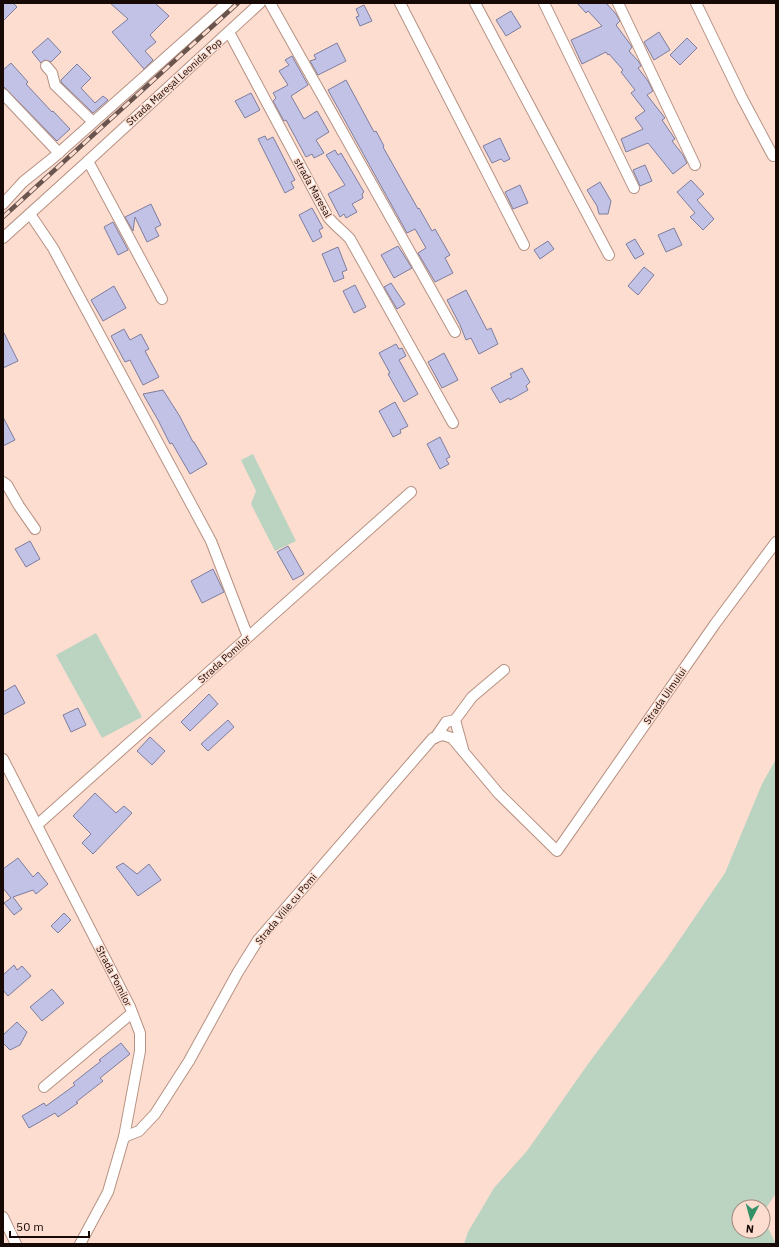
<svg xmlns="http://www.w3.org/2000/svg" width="779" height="1247" viewBox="0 0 779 1247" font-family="'IBM Plex Sans',sans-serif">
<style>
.green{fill:#bbd3c1}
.building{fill:#c2c2e6;stroke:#7d7d9e}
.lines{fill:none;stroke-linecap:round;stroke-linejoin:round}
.minor-casing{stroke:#b69182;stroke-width:12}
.minor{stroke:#fff;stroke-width:10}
.rail-casing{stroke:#69554e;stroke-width:4.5}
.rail{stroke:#fdddd0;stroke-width:3;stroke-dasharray:9;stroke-linecap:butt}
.labels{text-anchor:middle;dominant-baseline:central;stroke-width:3;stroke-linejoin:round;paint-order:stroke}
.street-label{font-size:10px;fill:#170a06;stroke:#fdddd0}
</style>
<rect width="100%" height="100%" fill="#fdddd0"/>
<g class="green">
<polygon points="253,454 296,541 275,551 251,504 256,491 241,460"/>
<polygon points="96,633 142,717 102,738 56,655"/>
<polygon points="776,759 776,1193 763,1213 763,1207 739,1207 739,1231 763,1231 763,1218 776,1244 464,1244 468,1232 494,1188 527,1151 588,1064 665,961 725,873 762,784"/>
</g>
<g class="building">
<polygon points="3,3 13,3 17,7 3,21"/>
<polygon points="110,3 155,3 169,16 150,35 156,42 145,51 153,60 144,69 112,32 128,19"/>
<polygon points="577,3 606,3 616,14 620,21 616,25 630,44 632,47 629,51 639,62 641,66 638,68 648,81 653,91 647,95 665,118 662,120 675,139 672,141 683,155 687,163 673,174 648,143 626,152 621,139 643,129 635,118 645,111 631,93 635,90 621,72 623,70 609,54 608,55 606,52 582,64 571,40 602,26 588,11 586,13"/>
<polygon points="364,5 372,21 360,26 356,17 359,16 356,9"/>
<polygon points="511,11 521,27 506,36 496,20"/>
<polygon points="659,32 670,50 654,60 644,42"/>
<polygon points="48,38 61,52 51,62 45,60 41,63 32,52"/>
<polygon points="687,38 697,48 680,65 670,55"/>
<polygon points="337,43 346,61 318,75 310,61 316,59 314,55"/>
<polygon points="292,56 308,85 291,96 304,119 317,111 329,132 316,140 324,153 314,158 312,154 306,157 286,120 284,121 273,101 276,98 273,93 288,85 279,71 289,65 285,60"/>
<polygon points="11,63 28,82 26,84 52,112 53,111 70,129 57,141 3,86 3,70"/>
<polygon points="77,64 91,78 81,88 95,103 103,96 108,100 93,113 61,82 61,80"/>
<polygon points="346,80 374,132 376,131 384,146 383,147 418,209 419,208 432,231 435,229 450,255 445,258 453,273 435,282 418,253 426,248 415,229 407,233 328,90"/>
<polygon points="251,93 260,110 245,118 235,101"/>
<polygon points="265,136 267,140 273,137 295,180 291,182 294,188 285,193 258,139"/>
<polygon points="500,138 510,159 504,162 501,159 492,163 483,146"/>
<polygon points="335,150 338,155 341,153 364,192 362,194 363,198 352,204 357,212 346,218 344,214 340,217 328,194 345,185 326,155"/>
<polygon points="645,165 652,181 640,186 633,170"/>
<polygon points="691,180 704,194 697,200 714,219 703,230 690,217 695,213 677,192"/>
<polygon points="600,182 611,201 608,214 599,214 597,206 587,190"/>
<polygon points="520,185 528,203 513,209 505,192"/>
<polygon points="151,204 161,225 155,228 159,236 147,242 135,217 133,231 125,217"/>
<polygon points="312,208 323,228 319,230 322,237 313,242 299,215"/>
<polygon points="113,222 128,250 118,255 104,227"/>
<polygon points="674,228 682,245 666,252 658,235"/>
<polygon points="635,239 644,254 635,259 626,244"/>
<polygon points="548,241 554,249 540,259 534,250"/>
<polygon points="398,246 412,268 394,278 381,255"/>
<polygon points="338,247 347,270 342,272 344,278 334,282 322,254"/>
<polygon points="644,267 654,275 638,295 628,286"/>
<polygon points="391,283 405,304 397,309 384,287"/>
<polygon points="355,285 366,307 354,313 343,291"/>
<polygon points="114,286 126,308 103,321 91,300"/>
<polygon points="466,290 487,330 491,328 498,344 479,354 471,338 466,340 460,325 447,300"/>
<polygon points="124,329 130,340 141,334 149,349 145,351 159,377 143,385 130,360 125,362 111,336"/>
<polygon points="3,331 18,361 3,368"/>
<polygon points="396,344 399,349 402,348 406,356 399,360 418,394 404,402 388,374 390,373 379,353"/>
<polygon points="444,353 458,380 442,388 428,362"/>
<polygon points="522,368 530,382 526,386 528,390 510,400 509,398 500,403 491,388 512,377 510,374"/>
<polygon points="163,390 179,415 193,442 194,442 207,464 190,474 172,443 170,444 158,420 143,394"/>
<polygon points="395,402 408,426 400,430 401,433 393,437 379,411"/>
<polygon points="3,417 15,440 3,446"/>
<polygon points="440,437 450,457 446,459 449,464 440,469 427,444"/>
<polygon points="30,541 40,559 26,567 15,549"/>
<polygon points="288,546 304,574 293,580 277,552"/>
<polygon points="213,569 224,592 202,603 191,581"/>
<polygon points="15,685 25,703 3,715 3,692"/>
<polygon points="209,694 218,704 190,731 181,722"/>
<polygon points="78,708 86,725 71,732 63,715"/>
<polygon points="228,720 234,727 208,751 201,744"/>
<polygon points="150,737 165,751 152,765 137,751"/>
<polygon points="95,793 116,813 124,806 132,813 93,854 82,843 91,834 73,816"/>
<polygon points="18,858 33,877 38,872 48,884 36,894 33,890 13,897 22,909 14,915 4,903 11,898 3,888 3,869"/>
<polygon points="123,863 137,874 149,864 161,880 138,896 116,867"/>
<polygon points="64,913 71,920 58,933 51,926"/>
<polygon points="14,965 17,970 22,966 31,976 8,996 3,990 3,975"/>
<polygon points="52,989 64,1003 42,1021 30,1007"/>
<polygon points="17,1022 27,1032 20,1045 10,1050 3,1043 3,1035"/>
<polygon points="121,1043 130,1054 100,1078 103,1081 76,1102 78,1103 58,1117 55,1113 29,1128 22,1116 44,1103 46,1106 75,1085 73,1083 101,1061 99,1060"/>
</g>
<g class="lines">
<g class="minor-casing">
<g id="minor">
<polyline points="270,3 455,332"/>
<polyline points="400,3 524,245"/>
<polyline points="475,3 609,255"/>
<polyline points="544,3 634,188"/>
<polyline points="618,3 695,165"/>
<polyline points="696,3 742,98 773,156"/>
<path d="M229,32L328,217C335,226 343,231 350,239L453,423"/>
<polyline points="46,66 52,73 55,85 93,122"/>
<polyline points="3,94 59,153"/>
<polyline points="88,161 260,3"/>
<polyline points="3,204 23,182 53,158 227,3"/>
<polyline points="30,214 53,248 211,541 248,637"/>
<polyline points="3,238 88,161 162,299"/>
<polyline points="3,482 7,485 19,506 35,529"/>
<polyline points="435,738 446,722 455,720"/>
<polyline points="463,749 455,720 472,697 504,670"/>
<polyline points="3,759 130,1007 140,1033 140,1051 124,1137 108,1192 80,1244"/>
<polyline points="37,825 411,492"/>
<polyline points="44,1087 132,1013"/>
<polyline points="124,1137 139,1131 155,1114 189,1061 238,972 258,940 433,738 443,735 452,738 499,794 557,851 715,624 776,542"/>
<polyline points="3,1217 16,1244"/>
</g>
</g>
<use href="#minor" class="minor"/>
<g class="rail-casing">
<polyline id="rail" points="3,217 238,3"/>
</g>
<use href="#rail" class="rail"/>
</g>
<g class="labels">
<g class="street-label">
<text transform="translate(174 82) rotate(-42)">Strada Mareșal Leonida Pop</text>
<text transform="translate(313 188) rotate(61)">strada Maresal</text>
<text transform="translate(224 659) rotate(-42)">Strada Pomilor</text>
<text transform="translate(665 696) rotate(-55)">Strada Ulmului</text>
<text transform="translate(286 909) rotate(-50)">Strada Viile cu Pomi</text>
<text transform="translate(114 976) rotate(63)">Strada Pomilor</text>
</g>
</g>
<rect width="779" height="1247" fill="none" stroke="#170a06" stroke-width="8"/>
<g transform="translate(751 1219) rotate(186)"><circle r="19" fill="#fdddd0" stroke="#a1897f"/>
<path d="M0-3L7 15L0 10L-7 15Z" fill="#349168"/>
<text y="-6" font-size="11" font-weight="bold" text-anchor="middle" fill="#170a06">N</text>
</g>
<path d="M10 1231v6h79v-6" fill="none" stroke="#170a06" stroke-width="2"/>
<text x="16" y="1231" font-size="12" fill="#170a06" stroke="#fdddd0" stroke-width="3" paint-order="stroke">50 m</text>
</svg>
